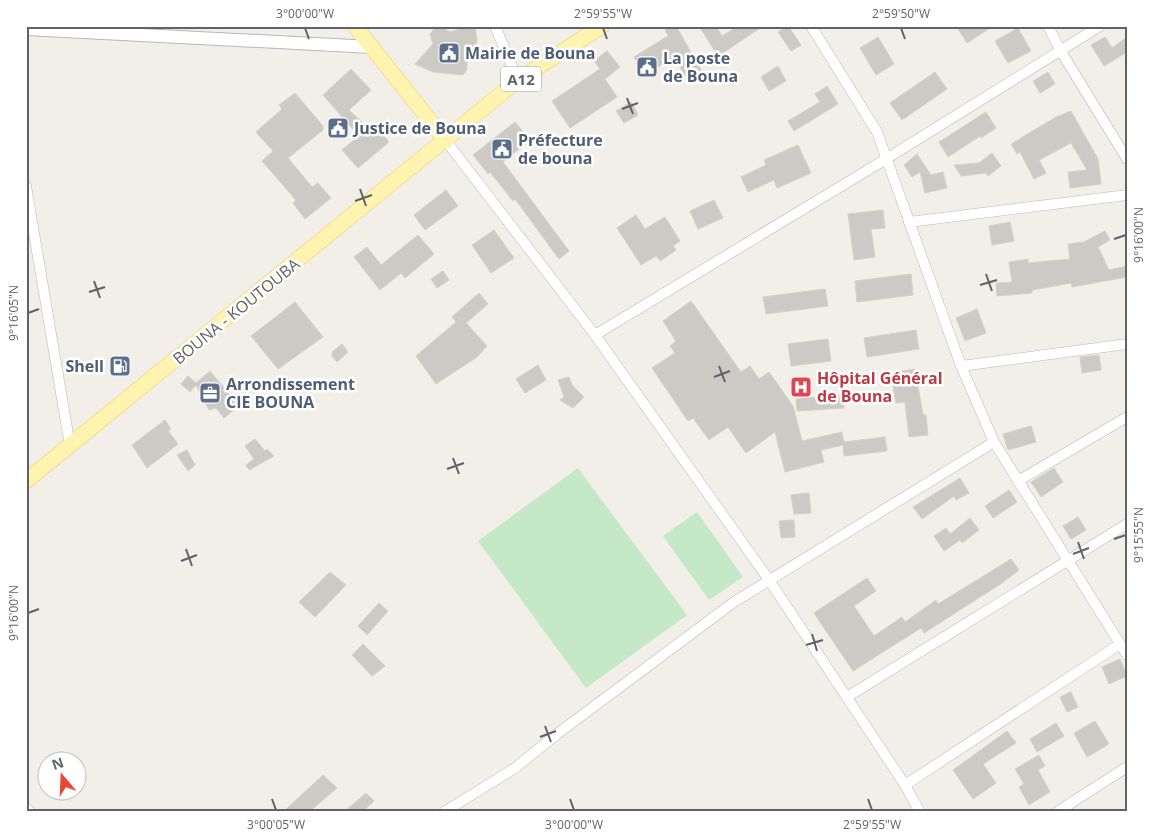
<svg xmlns="http://www.w3.org/2000/svg" width="1153" height="838" viewBox="0 0 1153 838" font-family="'Open Sans',sans-serif">
<style>
.green{fill:#c5e8c6}
.building{fill:#cccac5;stroke:#d6d1c6}
.lines{fill:none;stroke-linecap:round;stroke-linejoin:round}
.minor-casing{stroke:#b5b8bc;stroke-width:11}
.tertiary-casing{stroke:#b5b8bc;stroke-width:14}
.primary-casing{stroke:#f0cc62;stroke-width:16}
.minor{stroke:#fff;stroke-width:10}
.tertiary{stroke:#fff;stroke-width:12}
.primary{stroke:#fef4b0;stroke-width:15}
.ticks{fill:none;stroke:#5f6368;stroke-width:2}
.labels{text-anchor:middle;dominant-baseline:central;stroke-width:5;stroke-linejoin:round;paint-order:stroke}
.shield{fill:#fff;stroke:#8f9295;stroke-width:1}
.shield-label{font-size:15px;font-weight:bold;fill:#5f6368}
.service-label{font-size:16px;font-weight:bold;fill:#4e5e75;stroke:#fff;text-anchor:start}
.street-label{font-size:16px;fill:#5f6368;stroke:#fff}
.health-label{font-size:16px;font-weight:bold;fill:#be3a42;stroke:#fff;text-anchor:start}
.neatline{fill:none;stroke:#5f6368;stroke-width:2}
.ticks-label{font-size:12px;text-anchor:middle;fill:#5f6368}
</style>
<rect width="100%" height="100%" fill="#f1efe8"/>
<g class="green">
<polygon points="578,468 687,615 586,688 478,541"/>
<polygon points="697,512 743,577 709,600 663,536"/>
</g>
<g class="building">
<polygon points="470,26 475,26 477,40 475,49 467,63 467,70 463,75 433,72 415,64 433,44 430,34 435,28 442,27 450,32"/>
<polygon points="671,26 676,26 704,75 690,84 674,57 645,75 634,57 668,36 665,30"/>
<polygon points="699,26 716,26 722,36 738,26 763,26 718,56"/>
<polygon points="788,26 801,45 791,51 778,32"/>
<polygon points="956,26 993,26 967,43"/>
<polygon points="1018,28 1031,51 1008,63 995,41"/>
<polygon points="878,37 894,64 876,75 860,48"/>
<polygon points="1105,37 1112,48 1127,37 1127,52 1104,66 1091,45"/>
<polygon points="607,51 620,67 605,79 617,97 570,128 552,101 600,69 594,61"/>
<polygon points="778,66 786,81 769,91 761,77"/>
<polygon points="351,69 371,90 349,110 368,128 374,123 389,142 358,168 342,150 359,136 323,95"/>
<polygon points="935,72 947,89 902,120 890,103"/>
<polygon points="1048,72 1055,84 1040,93 1033,81"/>
<polygon points="827,86 838,104 794,131 788,121 820,102 815,94"/>
<polygon points="295,93 323,126 323,130 288,158 312,187 318,183 331,198 305,219 293,203 296,200 262,161 273,151 256,132 282,109 279,105"/>
<polygon points="631,102 638,115 624,123 616,111"/>
<polygon points="1071,111 1098,159 1101,184 1070,188 1068,172 1087,170 1071,143 1039,160 1046,173 1034,179 1020,152 1017,154 1011,144 1056,117"/>
<polygon points="986,112 996,128 981,138 980,136 948,157 939,142"/>
<polygon points="515,122 530,140 503,162 569,251 559,259 515,199 513,201 490,172 488,174 473,155"/>
<polygon points="798,145 811,173 777,188 774,180 748,192 741,177 766,165 764,160"/>
<polygon points="992,153 1001,166 988,176 986,173 961,176 954,165 979,163"/>
<polygon points="917,154 931,175 943,172 947,188 925,193 920,172 912,177 904,165"/>
<polygon points="446,190 458,206 425,230 414,215"/>
<polygon points="714,200 723,218 698,229 690,211"/>
<polygon points="883,210 885,228 871,229 875,257 854,260 848,214"/>
<polygon points="636,215 645,229 665,217 680,241 673,246 676,250 660,261 656,256 641,265 617,228"/>
<polygon points="1010,222 1014,241 992,245 989,226"/>
<polygon points="494,230 514,258 491,273 472,245"/>
<polygon points="1105,231 1110,240 1098,247 1109,270 1127,266 1127,277 1072,287 1071,283 1032,290 1032,293 997,296 996,283 1012,282 1009,262 1028,259 1028,263 1070,259 1068,244 1084,242"/>
<polygon points="418,235 434,254 405,278 401,273 380,290 354,257 367,247 381,265"/>
<polygon points="443,271 449,280 437,288 431,279"/>
<polygon points="911,274 913,295 857,302 855,281"/>
<polygon points="825,289 828,306 766,314 763,297"/>
<polygon points="479,293 488,304 466,323 487,346 477,357 436,384 416,356 456,322 452,317"/>
<polygon points="691,301 741,372 750,366 759,379 769,372 793,406 802,441 842,432 844,442 885,437 887,451 844,456 843,445 821,450 824,462 785,472 775,432 746,453 728,427 709,440 693,418 688,421 652,368 675,353 670,346 676,341 663,321"/>
<polygon points="295,302 323,337 278,369 251,336"/>
<polygon points="977,309 986,333 965,341 956,318"/>
<polygon points="916,330 919,349 867,357 864,338"/>
<polygon points="828,339 831,361 791,366 788,344"/>
<polygon points="342,344 348,352 337,362 332,356 332,352"/>
<polygon points="1099,355 1101,370 1082,373 1080,357"/>
<polygon points="538,365 546,380 525,393 516,379"/>
<polygon points="915,369 923,415 926,415 928,435 909,437 905,402 896,403 891,373"/>
<polygon points="210,371 239,406 224,418 216,408 209,410 196,385 190,392 181,384 188,376 196,383"/>
<polygon points="569,377 572,385 584,397 573,408 560,400 564,397 558,380"/>
<polygon points="843,395 844,408 797,411 796,399"/>
<polygon points="165,420 171,429 168,431 178,444 147,468 132,445"/>
<polygon points="1031,426 1036,442 1008,450 1003,434"/>
<polygon points="255,439 265,451 267,449 274,456 249,470 246,465 254,459 245,446"/>
<polygon points="187,450 195,465 188,471 177,455"/>
<polygon points="1054,468 1063,482 1041,497 1031,482"/>
<polygon points="960,478 969,493 956,500 954,496 922,519 913,507"/>
<polygon points="1009,490 1017,502 993,518 985,506"/>
<polygon points="809,493 811,513 794,514 791,495"/>
<polygon points="1078,517 1086,530 1071,539 1063,526"/>
<polygon points="970,518 979,530 962,543 960,540 944,551 934,536 946,528 950,534"/>
<polygon points="794,520 795,537 781,538 779,521"/>
<polygon points="1011,559 1019,570 1002,583 924,633 921,628 853,671 814,613 867,578 876,591 854,606 874,636 902,617 905,622 936,600 938,604"/>
<polygon points="330,572 346,585 315,617 299,602"/>
<polygon points="379,603 388,611 367,635 358,626"/>
<polygon points="363,644 385,666 372,676 352,655"/>
<polygon points="1120,659 1127,676 1109,684 1102,667"/>
<polygon points="1071,692 1078,707 1067,712 1060,697"/>
<polygon points="1095,721 1109,744 1087,757 1074,733"/>
<polygon points="1056,723 1064,736 1037,752 1030,739"/>
<polygon points="1007,731 1016,743 983,764 996,783 973,799 953,770"/>
<polygon points="1039,755 1045,766 1038,770 1050,792 1029,805 1019,787 1024,784 1015,769"/>
<polygon points="323,775 337,788 309,812 283,812"/>
<polygon points="366,793 374,801 362,812 344,812"/>
</g>
<g class="lines">
<g class="minor-casing">
<g id="minor">
<polyline points="495,26 518,80"/>
<polyline points="811,26 877,132 961,366 994,442 1127,655"/>
<polyline points="1048,26 1060,50 1127,159"/>
<polyline points="446,141 595,335 769,580 905,785 920,812"/>
<polyline points="26,186 70,446"/>
<polyline points="909,222 1127,195"/>
<polyline points="595,335 886,159 1100,26"/>
<polyline points="961,366 1127,344"/>
<polyline points="1018,481 1127,417"/>
<polyline points="847,697 1127,524"/>
<polyline points="905,785 1120,644"/>
<polyline points="26,808 30,812"/>
<polyline points="444,812 515,768 557,734 734,602 994,442"/>
<polyline points="1057,812 1127,767"/>
</g>
</g>
<g class="tertiary-casing">
<polyline id="tertiary" points="26,29 372,47"/>
</g>
<g class="primary-casing">
<g id="primary">
<polyline points="355,26 446,141"/>
<polyline points="26,481 518,80 602,26"/>
</g>
</g>
<use href="#minor" class="minor"/>
<use href="#tertiary" class="tertiary"/>
<use href="#primary" class="primary"/>
</g>
<path class="ticks" d="M305,28L309,39M603,28L607,39M901,28L905,39M627,98L633,114M622,109L638,103M360,189L366,206M355,201L372,195M1114,239L1126,235M986,274L992,291M94,281L100,298M980,285L997,280M89,292L105,287M28,313L39,309M719,366L725,382M714,377L730,371M453,458L459,474M447,469L464,463M1114,539L1126,535M1078,542L1084,559M186,549L192,566M1073,554L1089,548M181,561L197,555M28,613L39,609M812,634L817,651M806,645L823,640M545,726L551,742M540,737L556,731M272,799L276,810M570,799L574,810M868,799L872,810"/>
<defs>
<g id="civic-square" transform="scale(1.125)"><rect x="-9" y="-9" width="18" height="18" rx="4" fill="#5c6f8a" stroke="#fff"/><path d="M-.6-6.5H3V-4.5H.6V-3L4-1V1h2V6H-6V1h2V-1L-.6-3ZM-1.2 2.5V6h2.4V2.5Z" fill="#fff"/></g>
<g id="fuel-square" transform="scale(1.125)"><rect x="-9" y="-9" width="18" height="18" rx="4" fill="#5c6f8a" stroke="#fff"/><path d="M-5.5-6h7V0h2V4h1.3V-2.5L3-4.5l.8-.8L6-3V5H2.5V1h-1V6h-7ZM-4.2-4.7v3.2H.2V-4.7Z" fill="#fff"/></g>
<g id="hospital-square" transform="scale(1.125)"><rect x="-9" y="-9" width="18" height="18" rx="4" fill="#e0444e" stroke="#fff"/><path d="M-5-5h3v3.5h4V-5h3V5h-3V1.5h-4V5h-3Z" fill="#fff"/></g>
<g id="office-square" transform="scale(1.125)"><rect x="-9" y="-9" width="18" height="18" rx="4" fill="#5c6f8a" stroke="#fff"/><path d="M-6-3h4V-5.5h4V-3h4V5H-6ZM-1-4.5V-3h2v-1.5ZM-6 0V1H6V0Z" fill="#fff"/></g>
</defs>
<g fill-rule="evenodd">
<use href="#civic-square" x="449" y="53"/>
<use href="#civic-square" x="647" y="67"/>
<use href="#civic-square" x="338" y="128"/>
<use href="#civic-square" x="502" y="149"/>
<use href="#fuel-square" x="120" y="366"/>
<use href="#hospital-square" x="801" y="387"/>
<use href="#office-square" x="210" y="393"/>
</g>
<g class="labels">
<rect class="shield" x="501" y="66.5" width="40" height="25" rx="4"/>
<g class="shield-label">
<text x="521" y="79">A12</text>
</g>
<g class="service-label">
<text x="465" y="53">Mairie de Bouna</text>
<text x="663" y="58">La poste<tspan x="663" dy="18">de Bouna</tspan></text>
<text x="354" y="128">Justice de Bouna</text>
<text x="518" y="140">Préfecture<tspan x="518" dy="18">de bouna</tspan></text>
<text x="104" y="366" text-anchor="end">Shell</text>
<text x="226" y="384">Arrondissement<tspan x="226" dy="18">CIE BOUNA</tspan></text>
</g>
<g class="street-label">
<text transform="translate(236 311) rotate(-39)">BOUNA - KOUTOUBA</text>
</g>
<g class="health-label">
<text x="817" y="378">Hôpital Général<tspan x="817" dy="18">de Bouna</tspan></text>
</g>
</g>
<rect width="1153" height="838" fill="none" stroke="#ffffff" stroke-width="55"/>
<g transform="translate(62 776) rotate(341)"><circle r="24" fill="#ffffff" stroke="#bfc1c3"/>
<path d="M0-4L9 19L0 12L-9 19Z" fill="#e84937"/>
<text y="-8" font-size="14" font-weight="bold" text-anchor="middle" fill="#5f6368">N</text>
</g>
<rect x="28" y="28" width="1098" height="782" class="neatline"/>
<g class="ticks-label">
<text x="305" y="18">3°00'00"W</text>
<text x="603" y="18">2°59'55"W</text>
<text x="901" y="18">2°59'50"W</text>
<text transform="translate(1139 235) rotate(-90)" y="4">9°16'00"N</text>
<text transform="translate(14 313) rotate(-90)" y="4">9°16'05"N</text>
<text transform="translate(1139 535) rotate(-90)" y="4">9°15'55"N</text>
<text transform="translate(14 613) rotate(-90)" y="4">9°16'00"N</text>
<text x="276" y="829">3°00'05"W</text>
<text x="574" y="829">3°00'00"W</text>
<text x="872" y="829">2°59'55"W</text>
</g>
</svg>
